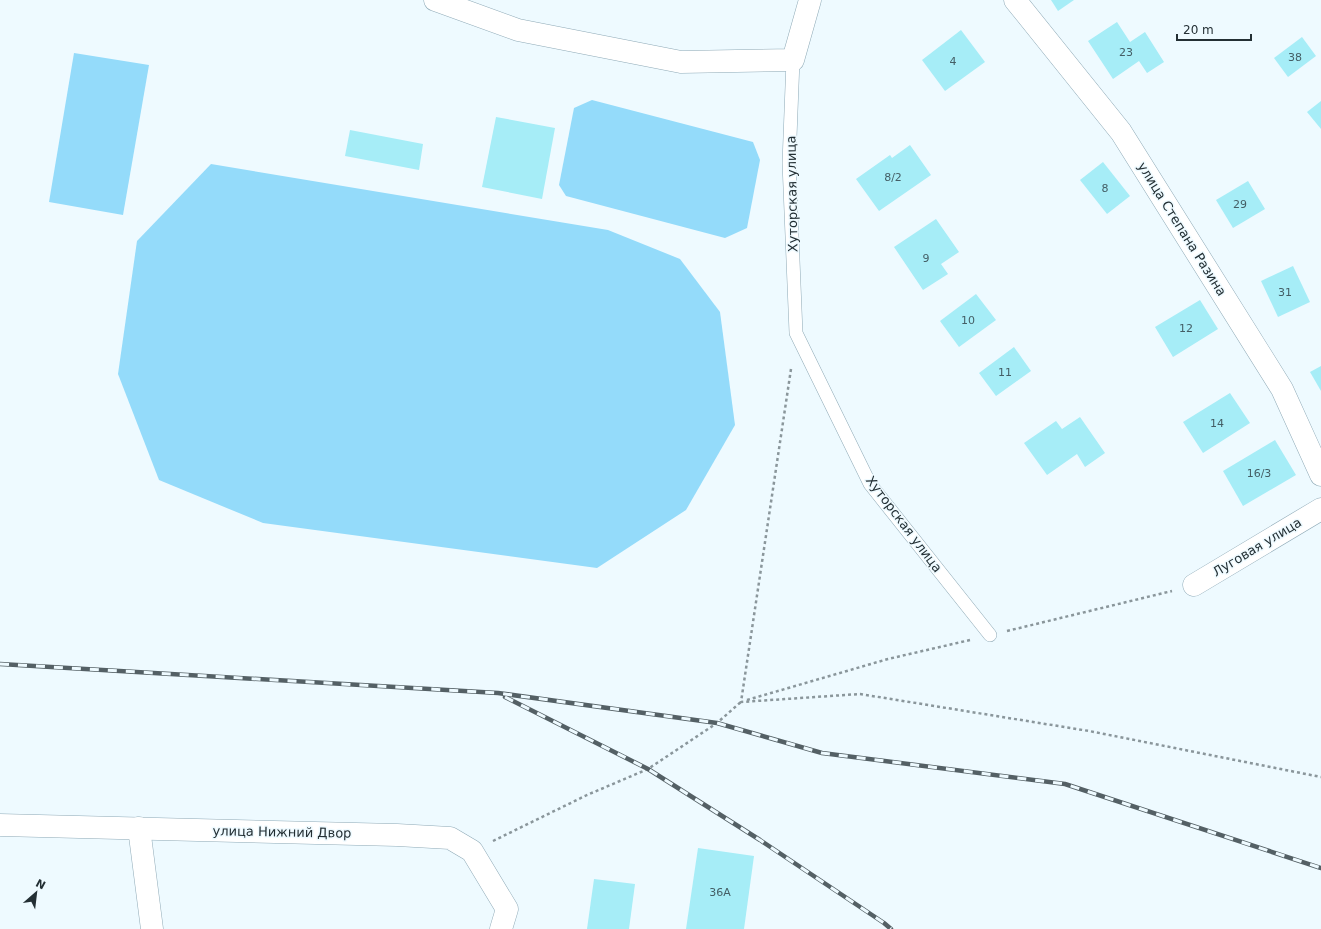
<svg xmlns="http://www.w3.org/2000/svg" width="1321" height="929" viewBox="0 0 1321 929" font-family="'DejaVu Sans',sans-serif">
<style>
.green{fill:#94dbfa}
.building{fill:#a6edf7}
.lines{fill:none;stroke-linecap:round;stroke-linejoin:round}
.service-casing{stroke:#8faab7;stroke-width:14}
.minor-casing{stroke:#8faab7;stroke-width:23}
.path{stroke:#8a969b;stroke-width:2.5;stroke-dasharray:3 3;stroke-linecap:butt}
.service{stroke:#fff;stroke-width:13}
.minor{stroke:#fff;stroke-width:22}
.rail-casing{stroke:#546065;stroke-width:4.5}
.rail{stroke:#eefaff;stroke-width:3;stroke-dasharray:9;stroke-linecap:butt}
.labels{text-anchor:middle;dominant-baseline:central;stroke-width:3;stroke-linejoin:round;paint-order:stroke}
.number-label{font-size:11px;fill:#445e65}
.street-label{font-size:13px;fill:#232f34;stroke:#eefaff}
</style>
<rect width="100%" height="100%" fill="#eefaff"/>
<g class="green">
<polygon points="74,53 149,65 123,215 49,202"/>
<polygon points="592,100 753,142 760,160 747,228 725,238 566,196 559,185 574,108"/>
<polygon points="211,164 608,230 680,259 720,312 735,425 686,510 597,568 263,523 159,480 118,374 137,241"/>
</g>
<g class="building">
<polygon points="1051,0 1074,0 1058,11"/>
<polygon points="1117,22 1130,42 1145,32 1164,62 1147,73 1139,61 1113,79 1088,41"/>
<polygon points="961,30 985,62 945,91 922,60"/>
<polygon points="1302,37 1316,56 1288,77 1274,58"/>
<polygon points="1321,101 1321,129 1307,112"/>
<polygon points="496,117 555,128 542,199 482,187"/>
<polygon points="350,130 423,144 419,170 345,156"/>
<polygon points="910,145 931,175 879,211 856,179 890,155 892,158"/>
<polygon points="1103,162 1130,196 1107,214 1080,180"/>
<polygon points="1248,181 1265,209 1233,228 1216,200"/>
<polygon points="936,219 959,252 941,264 948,274 923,290 894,247"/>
<polygon points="1293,266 1310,302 1278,317 1261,281"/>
<polygon points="976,294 996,320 959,347 940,321"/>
<polygon points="1200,300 1218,329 1173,357 1155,327"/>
<polygon points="1014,347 1031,371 996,396 979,373"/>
<polygon points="1321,366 1321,391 1310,372"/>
<polygon points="1230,393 1250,423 1203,453 1183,422"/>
<polygon points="1080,417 1105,453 1085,467 1077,454 1047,475 1024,443 1056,421 1062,429"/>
<polygon points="1275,440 1296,475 1243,506 1223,471"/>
<polygon points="698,848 754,856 744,929 686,929"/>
<polygon points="594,879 635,884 629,929 587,929"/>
</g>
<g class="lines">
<g class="service-casing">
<polyline id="service" points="793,60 789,163 796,333 870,484 990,635"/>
</g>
<g class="minor-casing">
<g id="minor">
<polyline points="435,0 518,30 681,62 793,60 810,0"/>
<polyline points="1015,0 1121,132 1282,389 1321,475"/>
<polyline points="1194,585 1321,509"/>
<polyline points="0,825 397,835 450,838 472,851 507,909 501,929"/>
<polyline points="139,828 152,929"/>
</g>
</g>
<g class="path">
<polyline points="791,369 741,702 860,694 1089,731 1321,777"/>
<polyline points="1007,631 1172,591"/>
<polyline points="747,700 888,659 970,640"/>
<polyline points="493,841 587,795 648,769 717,723 742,701"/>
</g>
<use href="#service" class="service"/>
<use href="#minor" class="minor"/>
<g class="rail-casing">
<g id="rail">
<polyline points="0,664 498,693 717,723 822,753 1065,784 1321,868"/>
<polyline points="505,697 648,769 760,840 884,923 891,929"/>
</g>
</g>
<use href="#rail" class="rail"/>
</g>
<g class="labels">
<g class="number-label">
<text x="1126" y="52">23</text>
<text x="1295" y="57">38</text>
<text x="953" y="61">4</text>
<text x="893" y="177">8/2</text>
<text x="1105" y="188">8</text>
<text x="1240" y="204">29</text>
<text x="926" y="258">9</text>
<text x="1285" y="292">31</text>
<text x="968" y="320">10</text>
<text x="1186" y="328">12</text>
<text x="1005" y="372">11</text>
<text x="1217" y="423">14</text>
<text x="1259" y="473">16/3</text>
<text x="720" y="892">36А</text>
</g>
<g class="street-label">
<text transform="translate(792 194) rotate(-91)">Хуторская улица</text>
<text transform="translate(1182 229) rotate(58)">улица Степана Разина</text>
<text transform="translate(904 524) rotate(53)">Хуторская улица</text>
<text transform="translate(1257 547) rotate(-31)">Луговая улица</text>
<text transform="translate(282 832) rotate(1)">улица Нижний Двор</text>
</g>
</g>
<g transform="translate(36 893) rotate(28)" stroke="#eefaff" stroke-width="3" paint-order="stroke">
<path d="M0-3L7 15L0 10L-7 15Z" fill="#232f34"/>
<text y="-6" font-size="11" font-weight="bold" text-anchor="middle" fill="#232f34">N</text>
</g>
<path d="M1177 34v6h74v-6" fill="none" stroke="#232f34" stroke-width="2"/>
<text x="1183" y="34" font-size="12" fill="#232f34" stroke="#eefaff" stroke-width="3" paint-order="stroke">20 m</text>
</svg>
